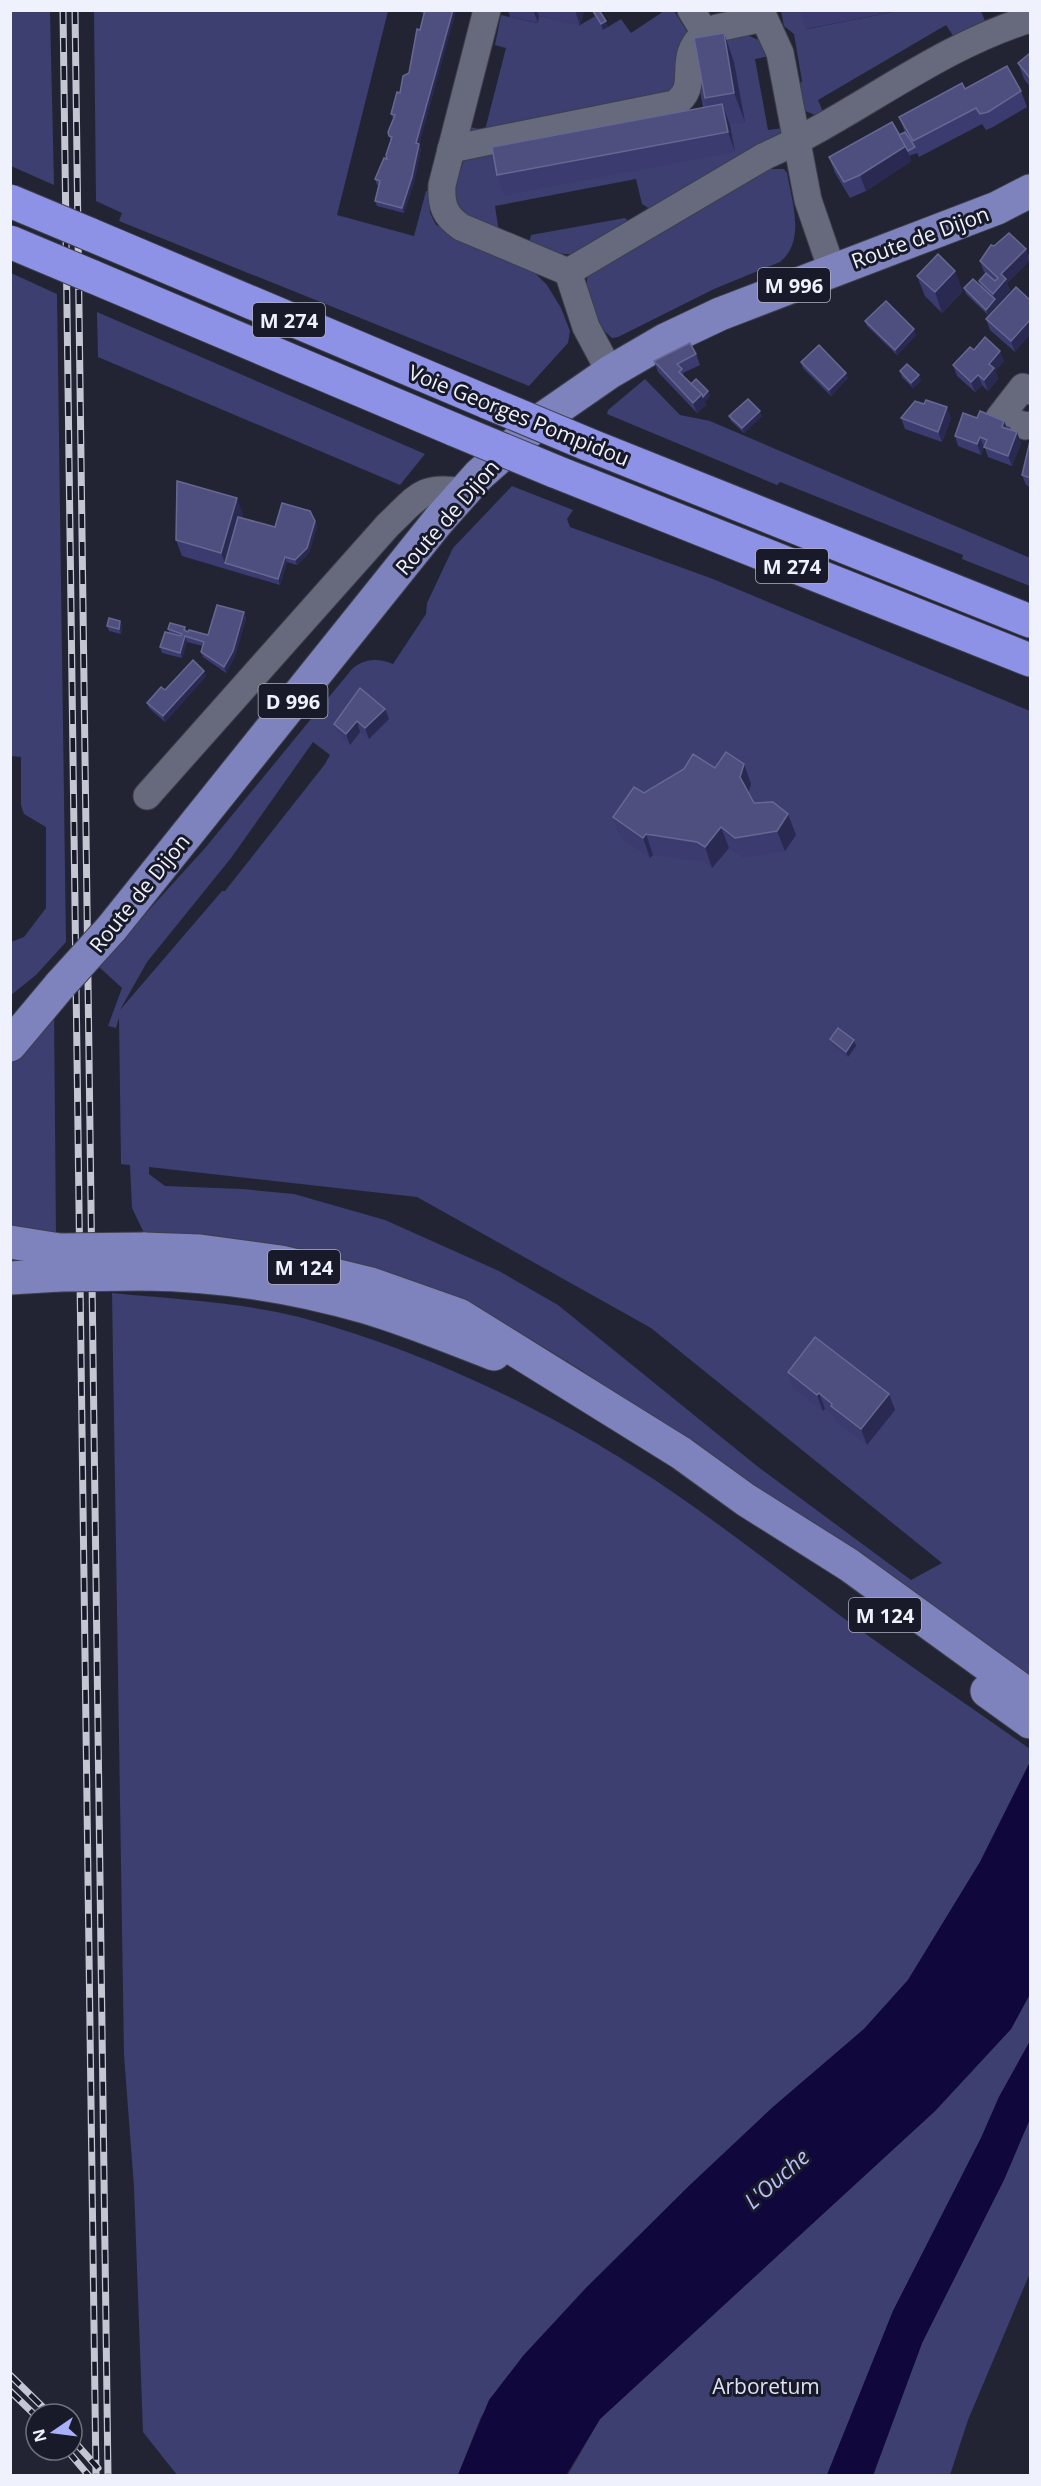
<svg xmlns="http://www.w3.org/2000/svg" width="1041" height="2486" viewBox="0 0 1041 2486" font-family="'Open Sans',sans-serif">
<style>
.green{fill:#3c3f6f;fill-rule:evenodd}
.water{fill:#10073d}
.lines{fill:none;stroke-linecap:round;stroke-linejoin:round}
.minor-casing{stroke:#3e3f4c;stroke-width:29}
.major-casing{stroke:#3e3f4c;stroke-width:35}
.highway-casing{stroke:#3e3f4c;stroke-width:35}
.minor{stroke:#676a7d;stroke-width:27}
.major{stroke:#7e82bd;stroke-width:33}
.highway{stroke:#8d92e7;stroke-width:33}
.rail-casing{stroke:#c4c6d2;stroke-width:7}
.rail{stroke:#191a29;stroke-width:4.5;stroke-dasharray:14;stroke-linecap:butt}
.major-bridge-casing{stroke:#3e3f4c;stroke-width:35;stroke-linecap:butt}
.highway-bridge-casing{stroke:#3e3f4c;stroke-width:35;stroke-linecap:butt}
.major-bridge{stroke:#7e82bd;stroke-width:33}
.highway-bridge{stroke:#8d92e7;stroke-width:33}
.wall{fill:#3b3b70}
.shaded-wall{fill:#292951}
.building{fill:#4e4e7f;stroke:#676892;stroke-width:1.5}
.labels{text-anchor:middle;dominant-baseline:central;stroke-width:6;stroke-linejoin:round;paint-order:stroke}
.shield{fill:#191a29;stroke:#afb0bd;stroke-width:1.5}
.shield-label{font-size:20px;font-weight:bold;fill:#eff1fc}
.street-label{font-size:21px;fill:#eff1fc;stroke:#191a29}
.park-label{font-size:21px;fill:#dee1f3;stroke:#191a29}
.water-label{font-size:22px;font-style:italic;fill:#bac0f5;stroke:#191a29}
</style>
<rect width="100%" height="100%" fill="#222434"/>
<g class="green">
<polygon points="11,10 50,11 54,185 11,166"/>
<polygon points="903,10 981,11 985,21 954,37 946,25 818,100 823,112 815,115 803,110 796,89 802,81 794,34 784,26 781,11 803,11 807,29"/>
<polygon points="94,11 388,11 337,215 414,236 426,191 429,191 430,213 436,225 528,266 547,285 561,308 570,331 568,343 529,386 119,221 122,213 96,201"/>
<path d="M664,11H674L690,36C677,57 687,78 672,97L484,134H470L469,127L485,130L506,48L495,45L501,15L537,23L539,16L580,25L599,14L608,27L621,19L631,33Z"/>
<polygon points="747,35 761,41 770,56 755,59 768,130 784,128 783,135 650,209 642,204 636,179 495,206 499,232 466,218 452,198 464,159 703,108 695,62 703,45"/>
<path d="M768,164L770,169H784L787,173C792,202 806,241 780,262L714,289L618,337L612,338C593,322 582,294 589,270Z"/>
<path d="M625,218L629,222C584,251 583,265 529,244L531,235Z"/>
<polygon points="11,273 57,294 66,942 36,975 11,995 11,942 24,937 46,908 46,827 24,814 21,805 21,757 11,756"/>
<polygon points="97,312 425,454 400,485 98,357"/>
<polygon points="645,379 680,415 710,421 1030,558 1030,586 962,559 963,555 780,482 777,485 607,414 608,410"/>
<path d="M512,486L573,510L567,519L570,527L713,579L1030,711V1684L734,1474L581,1370L514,1329L433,1293L146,1237L132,1208L130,1165L121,1164L119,1018L116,1028L108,1026L122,988L98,966L206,847L352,669C364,658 379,658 393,664L426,614L427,603L453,548ZM313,742L330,755L325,764L225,891H222L120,1010L147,962L231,858ZM149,1167L417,1197L651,1328L942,1563L911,1580L757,1466L558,1305L499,1271L385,1220L294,1194L242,1189L165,1186L149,1174Z"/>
<polygon points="54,1009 56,1235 11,1231 10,1059"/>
<path d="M112,1293C174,1299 239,1302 299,1317C430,1352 566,1418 677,1495C733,1534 787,1576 842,1617C904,1662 968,1705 1030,1749V1762L980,1862L908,1980L864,2029L773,2107L690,2185L586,2288L523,2356L481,2417L458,2475H177L143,2432L134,2187L124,2055Z"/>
<polygon points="1030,1994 1030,2041 999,2097 981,2138 893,2311 827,2475 567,2476 600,2419 935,2111 1011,2029"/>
<polygon points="1030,2119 1030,2273 968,2420 950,2475 873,2476 922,2343"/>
</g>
<g class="water">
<polygon points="1030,1762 1030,1994 1011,2029 935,2111 600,2419 566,2475 458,2475 489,2400 523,2356 586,2288 690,2185 773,2107 864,2029 908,1980 980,1862"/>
<polygon points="1030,2041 1030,2119 1004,2180 922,2343 873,2475 827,2475 893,2311 981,2138 999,2097"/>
</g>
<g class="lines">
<g class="minor-casing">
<g id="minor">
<path d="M487,10L442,185C441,205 444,215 461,227L568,272"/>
<polyline points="691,10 705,33 717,28 764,18 780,53 808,200 832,270"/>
<path d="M451,149L674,104C703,86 674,59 705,33"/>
<path d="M568,272L765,156C857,115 933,49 1030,19"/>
<polyline points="568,272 586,327 610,372"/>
<polyline points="1030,391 1023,387 999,418 1026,426 1030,425"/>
<path d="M147,796L388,525C417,498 421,484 463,492"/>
</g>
</g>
<g class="major-casing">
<g id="major">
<polyline points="111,929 438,521 479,475 545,417 610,372 665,340 720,314 997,208 1030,191"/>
<polyline points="10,1045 61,984"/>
<polyline points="10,1242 60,1250"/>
<polyline points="143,1249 200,1251 281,1262 371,1284 459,1315 681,1453 746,1500 849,1565 1030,1696"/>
<path d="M144,1274C219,1275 293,1286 365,1307C409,1320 452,1338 494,1354"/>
<polyline points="10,1278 60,1275"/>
<polyline points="987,1691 1030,1722"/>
</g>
</g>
<g class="highway-casing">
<g id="highway">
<polyline points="89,234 489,403"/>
<polyline points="91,276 455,430"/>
<polyline points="587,444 1030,621"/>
<polyline points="554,471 1030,660"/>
</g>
</g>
<use href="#minor" class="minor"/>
<use href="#major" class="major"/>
<use href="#highway" class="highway"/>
<g class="rail-casing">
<g id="rail">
<polyline points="63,10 96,2476"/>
<polyline points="75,10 108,2476"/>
<polyline points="10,2375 50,2414"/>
<polyline points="10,2391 36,2416"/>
<polyline points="72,2439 98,2468"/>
<polyline points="67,2450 89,2476"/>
</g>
</g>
<use href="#rail" class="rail"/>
<g class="major-bridge-casing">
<g id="major-bridge">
<polyline points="61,984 111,929"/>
<polyline points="60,1250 143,1249"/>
<polyline points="60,1275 144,1274"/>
</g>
</g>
<g class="highway-bridge-casing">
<g id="highway-bridge">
<polyline points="10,201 89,234"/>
<polyline points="10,242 91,276"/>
<polyline points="489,403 587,444"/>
<polyline points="455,430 554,471"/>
</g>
</g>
<use href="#major-bridge" class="major-bridge"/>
<use href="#highway-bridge" class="highway-bridge"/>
</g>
<g class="wall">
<polygon points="420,10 456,10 419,144 421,149 414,182 404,213 377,206 375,201 379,185 377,185 375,179 387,159 391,141 389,136 394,120 391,114 409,73 424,14 421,12"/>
<polygon points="508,10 584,10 580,26 539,16 538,23 510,17"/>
<polygon points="800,10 903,10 806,29"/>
<polygon points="593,11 608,27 603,30 595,17"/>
<polygon points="724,33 734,62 745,122 730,124 735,152 504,195 497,175 708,107 705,98"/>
<polygon points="1030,53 1030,87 1024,79 1018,63"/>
<polygon points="965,89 1021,91 1027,107 993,127 986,130 982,124 919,157 917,153 909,156 911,161 866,191 850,198 835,173 829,157 899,135 905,132 899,117"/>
<polygon points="994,246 1028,255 1030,253 1030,265 1029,261 1007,283 1010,290 988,315 966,294 964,288 981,286 979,281 986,273 984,272 980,261"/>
<polygon points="917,276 963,291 942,313 925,296"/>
<polygon points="1016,287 1015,352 990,330 986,319"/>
<polygon points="865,321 916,335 897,355 867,326"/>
<polygon points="974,350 1004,361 995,371 998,379 988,391 982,385 975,392 957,376 953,365"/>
<polygon points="696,354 700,365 683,373 684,377 691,384 708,391 710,396 705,402 706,405 697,413 658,372 654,361"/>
<polygon points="801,362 848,378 831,396 803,368"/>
<polygon points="900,371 921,381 913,388 902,377"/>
<polygon points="729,416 762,416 744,433 731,421"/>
<polygon points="901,418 951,418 942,442 905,429"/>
<polygon points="977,418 1004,421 1006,426 1010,427 1011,430 1021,443 1012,466 988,457 985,448 984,448 981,455 958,446 955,436"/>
<polygon points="1030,441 1030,487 1026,485 1022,475"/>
<polygon points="243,514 241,518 275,527 315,521 317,526 309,553 297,565 287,562 280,585 182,556 176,540"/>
<polygon points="244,612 246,618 235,656 226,673 203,657 201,652 203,646 187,642 182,658 162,653 160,647 169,633 168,629 185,627 186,631 208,635"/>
<polygon points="120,621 122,626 121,634 109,631 107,626"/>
<polygon points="206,676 165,722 149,708 147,703 165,690"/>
<polygon points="385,709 389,719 369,739 360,732 350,745 338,734 334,724"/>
<polygon points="744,764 751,784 748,793 754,803 796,835 785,851 743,858 729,848 712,868 705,862 653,855 650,858 620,837 613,817 644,793 715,768"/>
<polygon points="830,1039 856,1046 848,1057 832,1045"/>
<polygon points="788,1372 889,1394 895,1410 867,1445 836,1422 834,1416 825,1409 823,1411 793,1388"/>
</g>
<g class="shaded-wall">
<polygon points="453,10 456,10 419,144 421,149 414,182 404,213 402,208 416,143"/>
<polygon points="533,10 537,10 539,16 538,23"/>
<polygon points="575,10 584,10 580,26"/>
<polygon points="606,21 608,27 603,30 601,24"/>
<polygon points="724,33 734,62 745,122 734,93"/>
<polygon points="722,104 730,125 735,152 728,132"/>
<polygon points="906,146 911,161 866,191 860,175"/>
<polygon points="1026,249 1029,258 1027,256 1029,261 1007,283 1010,290 988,315 986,310 995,299 993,294 1001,274"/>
<polygon points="955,271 963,291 942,313 935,292"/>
<polygon points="1030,320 1030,335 1015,352 1011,341"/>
<polygon points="914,329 916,335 897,355 895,350"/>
<polygon points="1000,351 1004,361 995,371 998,379 988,391 984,380 989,364"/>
<polygon points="846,373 848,378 831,396 829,390"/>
<polygon points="919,375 921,381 913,388 911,383"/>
<polygon points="978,375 982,385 975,392 971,382"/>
<polygon points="708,391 710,396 705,402 706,405 697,413 693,403 702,394"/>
<polygon points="947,407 951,418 942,442 938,432"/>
<polygon points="760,411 762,416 744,433 742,428"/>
<polygon points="1004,421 1008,431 1002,427"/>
<polygon points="1017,432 1021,443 1012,466 1008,456"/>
<polygon points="980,437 984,448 981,455 977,444"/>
<polygon points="237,498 243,514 228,564 225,563 221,553"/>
<polygon points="315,521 317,526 309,553 297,565 295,560"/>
<polygon points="285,557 287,562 280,585 278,579"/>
<polygon points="244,612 246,618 235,656 226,673 224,667"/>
<polygon points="120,621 122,626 121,634 119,629"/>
<polygon points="185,636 187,642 182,658 180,653"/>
<polygon points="204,671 206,676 165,722 163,716"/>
<polygon points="385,709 389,719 369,739 365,728"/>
<polygon points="357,721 360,732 350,745 346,734"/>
<polygon points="744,764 751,784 747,797 740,777"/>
<polygon points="788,814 796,835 785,851 777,831"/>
<polygon points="721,827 729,848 712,868 705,847"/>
<polygon points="646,834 653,855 650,858 643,838"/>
<polygon points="854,1040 856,1046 848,1057 846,1052"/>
<polygon points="819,1393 825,1409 823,1411 817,1395"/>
<polygon points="889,1394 895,1410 867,1445 861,1429"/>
</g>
<g class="building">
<polygon points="425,10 453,10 416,143 419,144 412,177 402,208 375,201 380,181 375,179 384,158 387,159 386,155 392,137 389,136 388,132 395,115 391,114 397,92 400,93 403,76 409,73 417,29 420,30"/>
<polygon points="594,10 599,10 606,21 601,24 593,11"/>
<polygon points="724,33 734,93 705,98 694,38"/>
<polygon points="1030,53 1030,78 1018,63"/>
<polygon points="1007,66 1021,91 988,112 980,114 976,108 913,141 899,117 962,83 965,89"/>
<polygon points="722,104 728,132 497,175 492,147"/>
<polygon points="892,122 906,146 860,175 844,182 829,157"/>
<polygon points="905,132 915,147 908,151 899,135"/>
<polygon points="1009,233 1026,249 1001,274 1006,279 993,294 979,281 986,273 995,281 998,278 980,261 991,245 994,246"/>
<polygon points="938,254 955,271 935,292 917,276"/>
<polygon points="973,279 995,299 986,310 964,288"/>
<polygon points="1016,287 1030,300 1030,320 1011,341 986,319"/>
<polygon points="886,301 914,329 895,350 865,321"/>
<polygon points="985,337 1000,351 989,364 994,368 984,380 978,375 971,382 953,365 970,347 974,350"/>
<polygon points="690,343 696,354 677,364 682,369 679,372 702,394 693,403 654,361"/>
<polygon points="819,345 846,373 829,390 801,362"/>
<polygon points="907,364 919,375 911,383 900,371"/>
<polygon points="696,379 708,391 703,397 702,394 691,384"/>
<polygon points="748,399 760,411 742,428 729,416"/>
<polygon points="926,400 947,407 938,432 901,418 915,401 924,404"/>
<polygon points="980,411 1004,421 1002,427 1017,432 1008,456 984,447 987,440 980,437 977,444 955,436 963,413 977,418"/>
<polygon points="1030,441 1030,478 1022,475"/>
<polygon points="177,481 237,498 221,553 176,540"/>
<polygon points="282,503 310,511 315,521 307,548 295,560 285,557 278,579 225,563 238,517 275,527"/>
<polygon points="217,605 244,612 233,651 224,667 201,652 204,642 185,636 180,653 160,647 165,632 181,636 182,634 168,629 170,623 185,627 184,630 188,632 189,630 208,635"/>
<polygon points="109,618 120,621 119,629 107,626"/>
<polygon points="193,660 204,671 163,716 147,703 161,687 165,690"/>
<polygon points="360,688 385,709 365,728 357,721 346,734 334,724"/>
<polygon points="726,752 744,764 740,777 754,803 773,802 788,814 777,831 735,838 721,827 705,847 697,842 646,834 643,838 613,817 634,787 644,793 684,769 693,754 715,768"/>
<polygon points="838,1028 854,1040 846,1052 830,1039"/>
<polygon points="815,1337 889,1394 861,1429 831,1406 832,1404 819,1393 817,1395 788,1372"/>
</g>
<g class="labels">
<g class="shield">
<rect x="758" y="268" width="72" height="34" rx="4.5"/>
<rect x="253" y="303" width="72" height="34" rx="4.5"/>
<rect x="756" y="549" width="72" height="34" rx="4.5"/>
<rect x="258.5" y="684" width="69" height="34" rx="4.5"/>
<rect x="268" y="1250" width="72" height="34" rx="4.5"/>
<rect x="849" y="1598" width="72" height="34" rx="4.5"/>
</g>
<g class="shield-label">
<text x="794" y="285">M 996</text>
<text x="289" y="320">M 274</text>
<text x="792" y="566">M 274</text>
<text x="293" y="701">D 996</text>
<text x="304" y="1267">M 124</text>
<text x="885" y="1615">M 124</text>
</g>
<g class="street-label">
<text transform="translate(920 237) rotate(-20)">Route de Dijon</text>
<text transform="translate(519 415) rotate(22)">Voie Georges Pompidou</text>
<text transform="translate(447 517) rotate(-49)">Route de Dijon</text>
<text transform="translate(139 893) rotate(-51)">Route de Dijon</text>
</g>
<g class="park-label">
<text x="766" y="2386">Arboretum</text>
</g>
<g class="water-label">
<text transform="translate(776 2178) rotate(-41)">L'Ouche</text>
</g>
</g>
<rect width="1041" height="2486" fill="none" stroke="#eff1fc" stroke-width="24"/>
<g transform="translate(54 2432) rotate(256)"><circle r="28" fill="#191a29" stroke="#6f707d" stroke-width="1.5"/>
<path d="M0-4.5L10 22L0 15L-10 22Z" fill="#a9b0fc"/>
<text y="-9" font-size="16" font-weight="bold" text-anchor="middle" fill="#eff1fc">N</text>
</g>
</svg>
